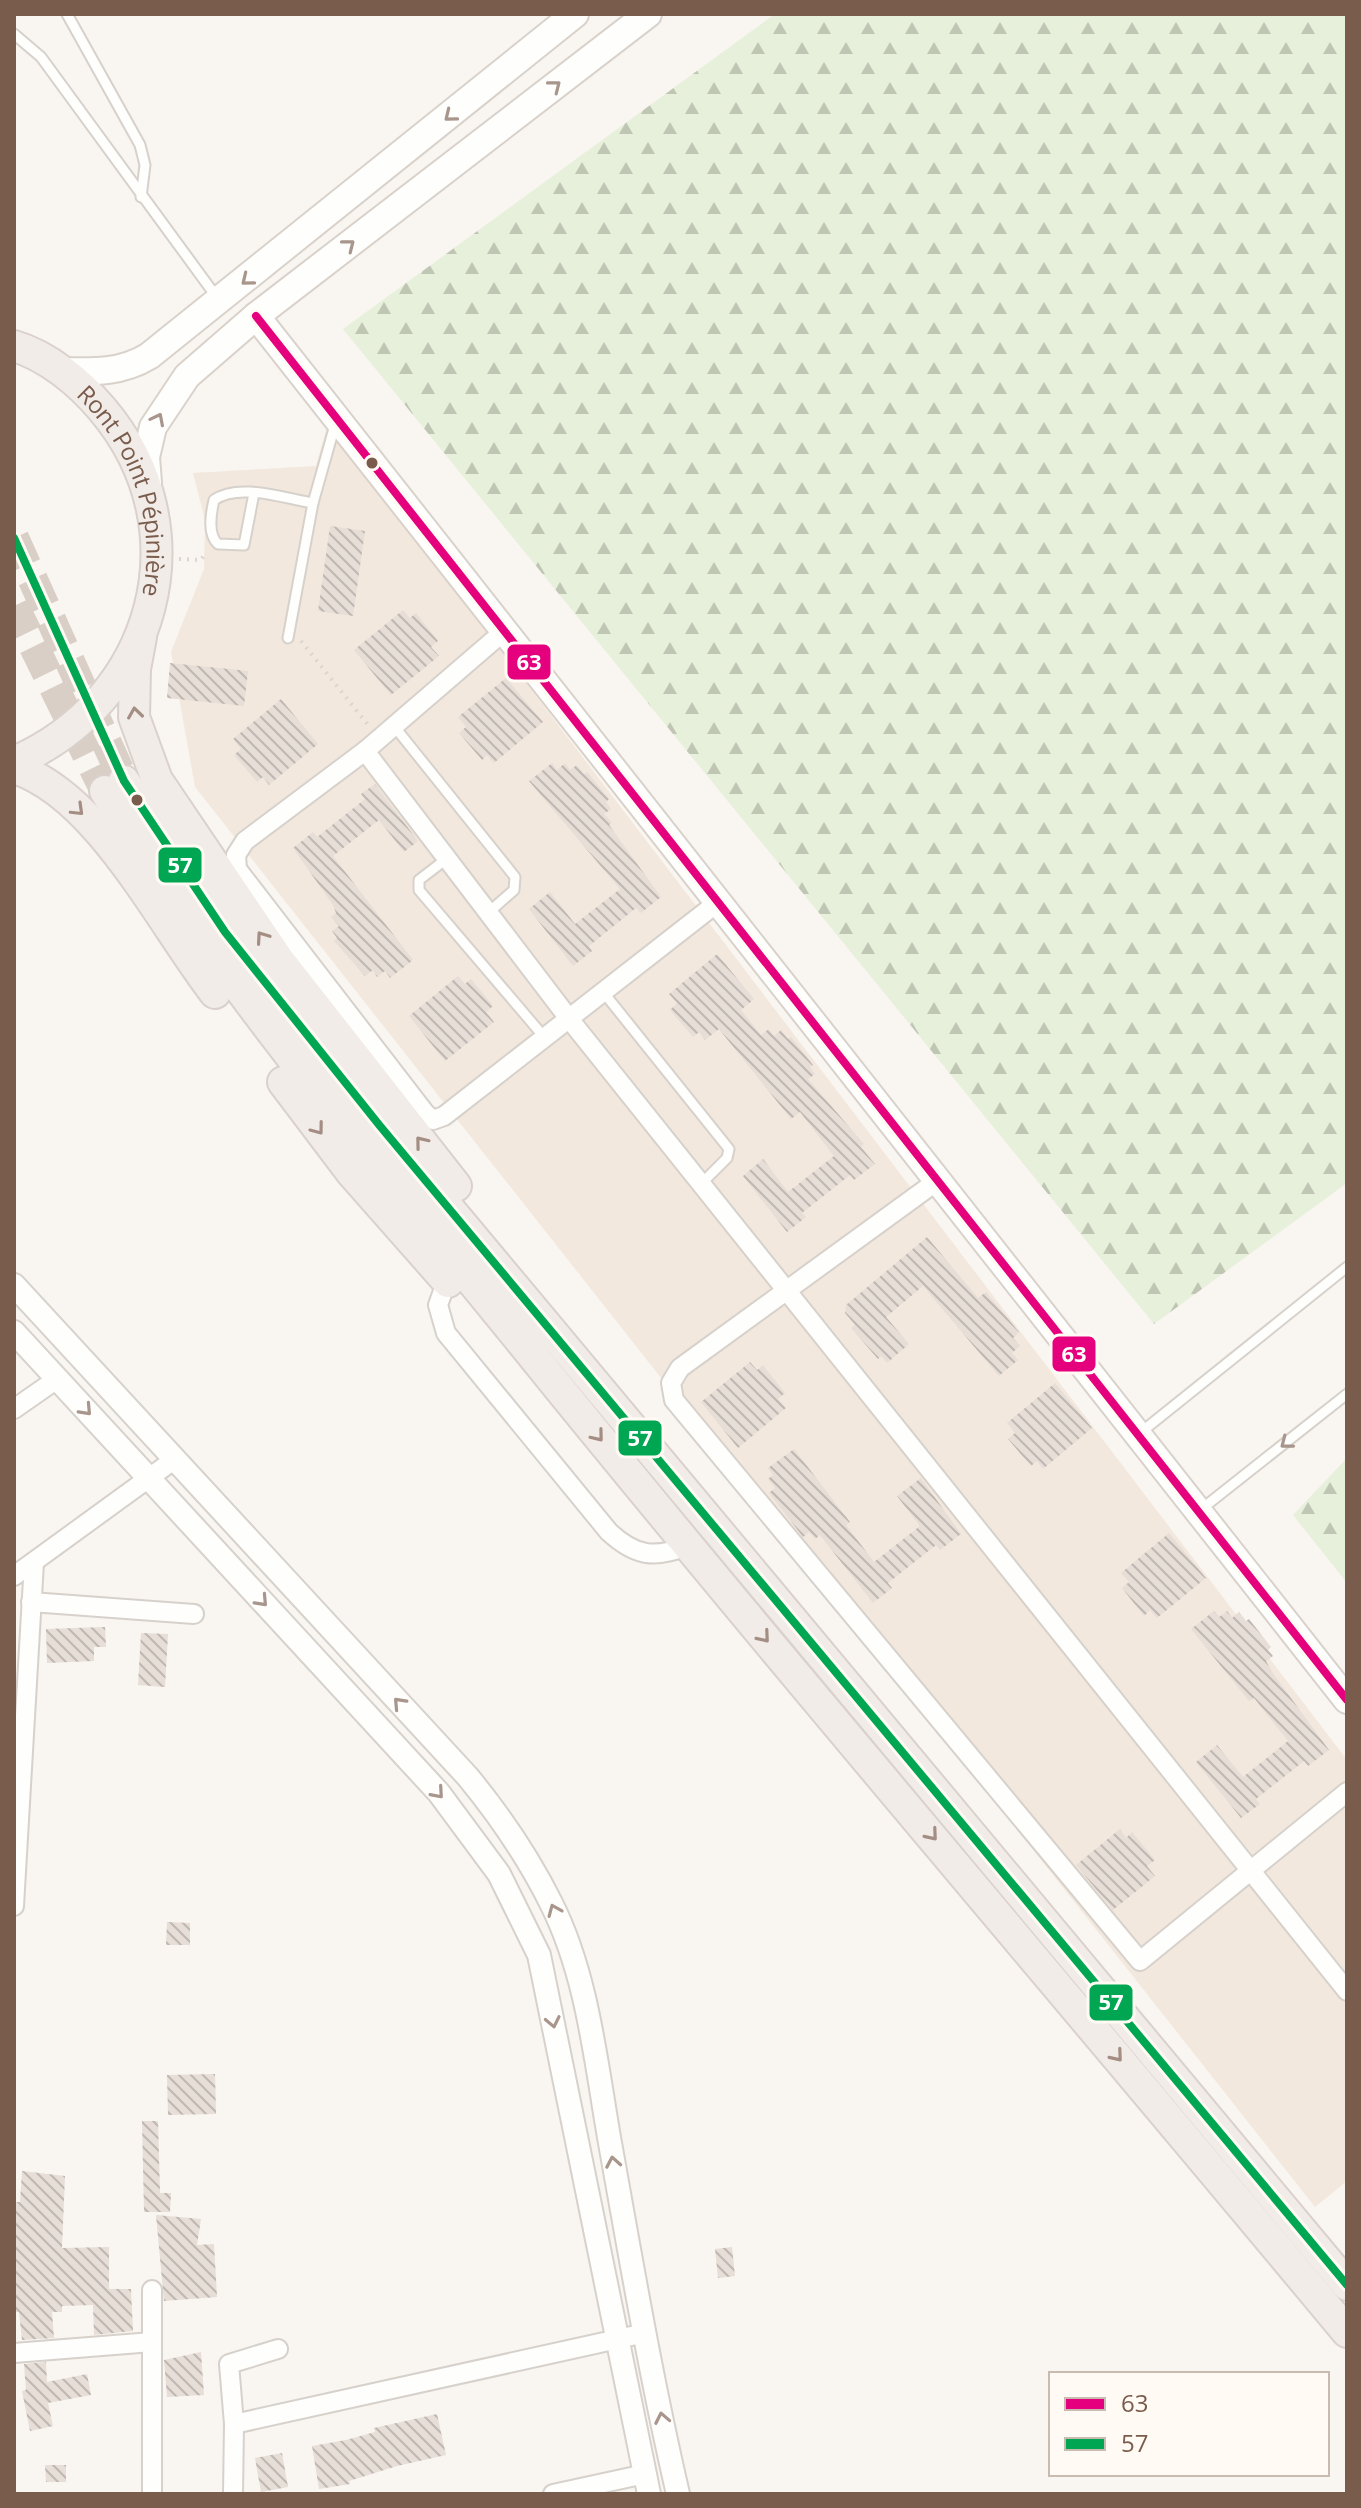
<svg xmlns="http://www.w3.org/2000/svg" width="1361" height="2508" viewBox="0 0 1361 2508" font-family="'Open Sans',sans-serif">
<style>
.residential{fill:#f2e8de}
.forest{fill:url(#forest-firs)}
.building{fill:url(#building-back-hatch)}
.lines{fill:none;stroke-linecap:round;stroke-linejoin:round}
.trunk-tunnel{stroke:#d9cfc7;stroke-width:30;stroke-dasharray:30 15;stroke-linecap:butt}
.service-casing{stroke:#d7d1cb;stroke-width:13}
.minor-casing{stroke:#d7d1cb;stroke-width:22}
.tertiary-casing{stroke:#d7d1cb;stroke-width:26}
.secondary-casing{stroke:#d9d2cb;stroke-width:30}
.trunk-casing{stroke:#dad1cc;stroke-width:34}
.path{stroke:#dcd5d0;stroke-width:4;stroke-dasharray:2 6;stroke-linecap:butt}
.service{stroke:#fefefd;stroke-width:9}
.minor{stroke:#fefefd;stroke-width:18}
.tertiary{stroke:#fefefd;stroke-width:22}
.secondary{stroke:#fefefd;stroke-width:26}
.trunk{stroke:#f2ece8;stroke-width:30}
.bus-1-casing{stroke:#fffaf3;stroke-width:14}
.bus-2-casing{stroke:#fffaf3;stroke-width:14}
.bus-1{stroke:#e5007d;stroke-width:8}
.bus-2{stroke:#00a651;stroke-width:8}
.oneway{stroke:#a8958b}
.oneway2{stroke:#a48e83}
.bus-dot{fill:#7a5c4d;stroke:#fffaf3;stroke-width:3}
.labels{text-anchor:middle;dominant-baseline:central;stroke-width:8;stroke-linejoin:round;paint-order:stroke}
.street-label{font-size:24px;fill:#7a5c4d;stroke:#fffaf3}
.line-badge{stroke:#fffaf3;stroke-width:3}
.badge-label{font-size:22px;text-anchor:middle;font-weight:bold;fill:#fff}
</style>
<defs>
<pattern id="forest-firs" width="22" height="20" patternUnits="userSpaceOnUse" patternTransform="scale(2)"><rect width="22" height="20" fill="#e7f0db"/><path d="M5 1l3.5 6h-7zM16 11l3.5 6h-7z" fill="#c0c6b4"/></pattern>
<pattern id="building-back-hatch" width="6" height="6" patternUnits="userSpaceOnUse" patternTransform="scale(2)"><rect width="6" height="6" fill="#e6ded7"/><path d="M-1 5l2 2M0 0l6 6M5-1l2 2" fill="none" stroke="#bfb7b1"/></pattern>
</defs>
<rect width="100%" height="100%" fill="#f9f5f0"/>
<polygon class="residential" points="328,423 1347,1760 1347,2181 1315,2207 195,787 171,652 204,569 205,520 193,473 316,466"/>
<g class="forest">
<polygon points="775,14 1347,14 1347,1183 1154,1324 343,329"/>
<polygon points="1347,1458 1347,1583 1293,1515"/>
</g>
<g class="building">
<polygon points="330,526 365,531 353,616 318,611"/>
<polygon points="403,610 410,618 416,613 438,641 431,647 439,656 391,695 354,650"/>
<polygon points="170,663 248,671 244,706 167,698"/>
<polygon points="506,678 543,722 494,763 487,755 482,760 459,733 466,727 458,717"/>
<polygon points="281,699 318,744 269,785 263,777 257,782 234,755 241,749 233,739"/>
<polygon points="552,763 557,770 565,763 570,770 577,765 584,774 587,772 609,799 606,802 611,809 604,814 612,823 609,825 661,897 641,913 636,908 589,946 592,951 573,966 529,909 550,892 575,924 620,889 529,781"/>
<polygon points="375,784 418,841 404,852 379,820 333,856 413,960 390,978 385,971 377,977 373,970 365,976 334,941 337,938 332,931 339,926 331,917 336,913 333,905 293,848 313,832 317,837 365,799 361,794"/>
<polygon points="717,954 754,999 741,1010 761,1035 769,1029 774,1036 781,1030 788,1039 791,1037 813,1065 810,1067 815,1074 808,1079 864,1144 861,1147 875,1164 854,1180 850,1175 802,1213 806,1217 787,1232 743,1176 763,1159 788,1192 834,1156 800,1112 791,1119 719,1029 705,1040 699,1032 693,1037 670,1010 677,1003 669,994"/>
<polygon points="458,976 465,984 471,979 493,1006 486,1012 494,1022 445,1061 409,1016"/>
<polygon points="927,1237 978,1298 986,1292 1019,1332 1013,1338 1020,1346 1012,1353 1018,1360 999,1376 923,1286 886,1317 909,1344 887,1363 881,1356 878,1359 851,1328 855,1325 845,1313 846,1305"/>
<polygon points="750,1362 757,1370 763,1365 785,1393 778,1399 786,1408 738,1448 701,1402"/>
<polygon points="1055,1383 1092,1428 1043,1469 1037,1461 1031,1466 1008,1439 1015,1433 1007,1423"/>
<polygon points="794,1449 850,1522 846,1525 874,1562 920,1526 897,1496 921,1478 961,1534 940,1550 936,1545 888,1583 892,1588 873,1603 820,1535 815,1539 809,1532 803,1537 769,1493 775,1488 768,1479 773,1475 768,1468"/>
<polygon points="1169,1533 1206,1578 1157,1618 1150,1610 1144,1616 1122,1588 1129,1582 1121,1573"/>
<polygon points="1214,1611 1219,1617 1227,1611 1232,1618 1239,1612 1246,1621 1249,1619 1271,1647 1268,1650 1273,1656 1266,1661 1272,1672 1329,1750 1308,1766 1304,1761 1256,1799 1260,1804 1241,1818 1196,1762 1217,1745 1243,1777 1288,1741 1254,1698 1249,1701 1191,1629"/>
<polygon points="105,1627 106,1647 94,1647 94,1661 47,1663 46,1629"/>
<polygon points="141,1633 168,1634 165,1687 138,1685"/>
<polygon points="1120,1829 1126,1838 1132,1832 1155,1860 1147,1866 1155,1876 1113,1910 1076,1865"/>
<polygon points="167,1922 190,1923 190,1945 166,1945"/>
<polygon points="215,2074 216,2114 168,2115 167,2075"/>
<polygon points="142,2121 158,2121 160,2193 171,2193 170,2212 144,2212"/>
<polygon points="22,2171 65,2176 62,2248 109,2247 109,2289 131,2289 133,2331 94,2335 93,2305 62,2306 62,2312 52,2312 54,2338 22,2340 19,2312 14,2312 14,2202 20,2202"/>
<polygon points="156,2215 201,2219 197,2245 214,2244 217,2297 164,2301"/>
<polygon points="732,2247 735,2276 718,2278 715,2249"/>
<polygon points="201,2352 204,2395 167,2397 164,2360"/>
<polygon points="46,2362 47,2382 87,2374 91,2395 48,2403 53,2426 30,2431 22,2391 26,2390 24,2364"/>
<polygon points="437,2414 446,2455 397,2466 349,2481 350,2484 319,2489 312,2446 346,2440 375,2432 374,2428"/>
<polygon points="282,2453 288,2487 261,2492 255,2458"/>
<polygon points="45,2465 66,2465 66,2482 46,2482"/>
</g>
<g class="lines">
<g class="trunk-tunnel">
<polyline points="14,538 124,781"/>
<polyline points="14,606 105,791"/>
</g>
<g class="service-casing">
<g id="service">
<polyline points="67,14 140,145 145,165 141,197"/>
<polyline points="14,34 41,57 218,299"/>
<path d="M254,493L244,545L218,544C207,534 211,513 214,500C239,482 286,499 313,503"/>
<polyline points="288,638 313,503 335,425"/>
<polyline points="394,726 515,877 514,890 489,912"/>
<polyline points="445,860 419,880 419,890 545,1038"/>
<polyline points="604,993 729,1149 727,1158 702,1183"/>
<polyline points="1140,1433 1347,1267"/>
<polyline points="1199,1511 1347,1394"/>
</g>
</g>
<g class="minor-casing">
<g id="minor">
<polyline points="502,633 365,751 570,1020 1347,1991"/>
<polyline points="365,751 245,841 236,855 237,869 425,1113 433,1120 444,1116 717,903"/>
<polyline points="937,1181 680,1368 671,1383 674,1400 1140,1961 1347,1792"/>
<path d="M447,1280L438,1305L446,1333L609,1532C635,1556 654,1559 687,1546"/>
<polyline points="14,1409 57,1379"/>
<polyline points="14,1576 175,1459"/>
<polyline points="31,1602 194,1614"/>
<polyline points="14,1906 34,1562"/>
<polyline points="152,2290 152,2494"/>
<polyline points="14,2353 152,2342"/>
<polyline points="234,2424 645,2333"/>
<polyline points="233,2494 234,2424 229,2364 278,2349"/>
<polyline points="553,2494 645,2474"/>
</g>
</g>
<g class="tertiary-casing">
<g id="tertiary">
<path d="M14,1285L468,1777C500,1816 528,1857 551,1903C588,1976 596,2064 610,2143C631,2260 651,2378 678,2494"/>
<polyline points="14,1332 439,1793 499,1874 539,1955 649,2494"/>
</g>
</g>
<g class="secondary-casing">
<g id="secondary">
<polyline points="256,316 1347,1700"/>
<path d="M61,371C94,372 121,373 149,356L575,14"/>
<polyline points="148,483 146,457 153,427 187,376 256,316 648,14"/>
</g>
</g>
<g class="trunk-casing">
<g id="trunk">
<path id="s1" d="M14,346C48,356 80,383 102,409C204,529 156,701 14,762"/>
<polyline points="141,637 135,669 134,717 157,780 278,959 456,1186"/>
<path d="M14,768C98,794 162,925 215,993"/>
<polyline points="124,781 225,932 380,1126 1347,2285"/>
<path d="M105,791C234,1001 395,1185 550,1377C811,1698 1082,2013 1347,2332"/>
<polyline points="283,1082 351,1172 448,1282"/>
</g>
</g>
<g class="path">
<polyline points="179,559 201,560 206,552"/>
<polyline points="301,641 368,725"/>
</g>
<use href="#service" class="service"/>
<use href="#minor" class="minor"/>
<use href="#tertiary" class="tertiary"/>
<use href="#secondary" class="secondary"/>
<use href="#trunk" class="trunk"/>
<g class="bus-1-casing">
<polyline id="bus-1" points="256,316 1347,1700"/>
</g>
<g class="bus-2-casing">
<polyline id="bus-2" points="14,538 124,781 225,932 380,1126 1347,2285"/>
</g>
<use href="#bus-1" class="bus-1"/>
<use href="#bus-2" class="bus-2"/>
</g>
<defs><path id="oneway-chevron" d="M-2-3.5L2.5 0L-2 3.5" fill="none" stroke-width="1.6" stroke-linecap="round" stroke-linejoin="round" transform="scale(2)"/></defs>
<g class="oneway">
<use href="#oneway-chevron" transform="translate(555 86) rotate(-38)"/>
<use href="#oneway-chevron" transform="translate(450 116) rotate(141)"/>
<use href="#oneway-chevron" transform="translate(349 245) rotate(-38)"/>
<use href="#oneway-chevron" transform="translate(247 280) rotate(141)"/>
<use href="#oneway-chevron" transform="translate(158 419) rotate(-63)"/>
<use href="#oneway-chevron" transform="translate(86 1410) rotate(47)"/>
<use href="#oneway-chevron" transform="translate(1286 1443) rotate(142)"/>
<use href="#oneway-chevron" transform="translate(262 1601) rotate(47)"/>
<use href="#oneway-chevron" transform="translate(399 1703) rotate(-133)"/>
<use href="#oneway-chevron" transform="translate(438 1793) rotate(49)"/>
<use href="#oneway-chevron" transform="translate(554 1910) rotate(-113)"/>
<use href="#oneway-chevron" transform="translate(553 2022) rotate(78)"/>
<use href="#oneway-chevron" transform="translate(613 2162) rotate(-100)"/>
<use href="#oneway-chevron" transform="translate(662 2418) rotate(-101)"/>
</g>
<g class="oneway2">
<use href="#oneway-chevron" transform="translate(135 713) rotate(-98)"/>
<use href="#oneway-chevron" transform="translate(78 810) rotate(44)"/>
<use href="#oneway-chevron" transform="translate(262 937) rotate(-125)"/>
<use href="#oneway-chevron" transform="translate(318 1129) rotate(53)"/>
<use href="#oneway-chevron" transform="translate(421 1142) rotate(-129)"/>
<use href="#oneway-chevron" transform="translate(598 1436) rotate(51)"/>
<use href="#oneway-chevron" transform="translate(764 1637) rotate(50)"/>
<use href="#oneway-chevron" transform="translate(932 1835) rotate(50)"/>
<use href="#oneway-chevron" transform="translate(1117 2056) rotate(50)"/>
</g>
<g class="bus-dot">
<circle cx="372" cy="463" r="7"/>
<circle cx="137" cy="800" r="7"/>
</g>
<g class="labels">
<g class="street-label">
<text stroke="none"><textPath href="#s1" startOffset="196">Ront Point Pépinière</textPath></text>
</g>
</g>
<g class="line-badge">
<rect x="506" y="643" width="46" height="38" rx="8" fill="#e5007d"/>
<rect x="157" y="846" width="46" height="38" rx="8" fill="#00a651"/>
<rect x="1051" y="1335" width="46" height="38" rx="8" fill="#e5007d"/>
<rect x="617" y="1419" width="46" height="38" rx="8" fill="#00a651"/>
<rect x="1088" y="1983" width="46" height="39" rx="8" fill="#00a651"/>
</g>
<g class="badge-label">
<text x="529" y="670">63</text>
<text x="180" y="873">57</text>
<text x="1074" y="1362">63</text>
<text x="640" y="1446">57</text>
<text x="1111" y="2010">57</text>
</g>
<rect width="1361" height="2508" fill="none" stroke="#7a5c4d" stroke-width="32"/>
<rect x="1049" y="2372" width="280" height="104" fill="#fffaf3" stroke="#cabbb1" stroke-width="2"/>
<rect x="1065" y="2398" width="40" height="12" fill="#e5007d" stroke="#cabbb1" stroke-width="2"/>
<text x="1121" y="2412" font-size="24" fill="#7a5c4d">63</text>
<rect x="1065" y="2438" width="40" height="12" fill="#00a651" stroke="#cabbb1" stroke-width="2"/>
<text x="1121" y="2452" font-size="24" fill="#7a5c4d">57</text>
</svg>
